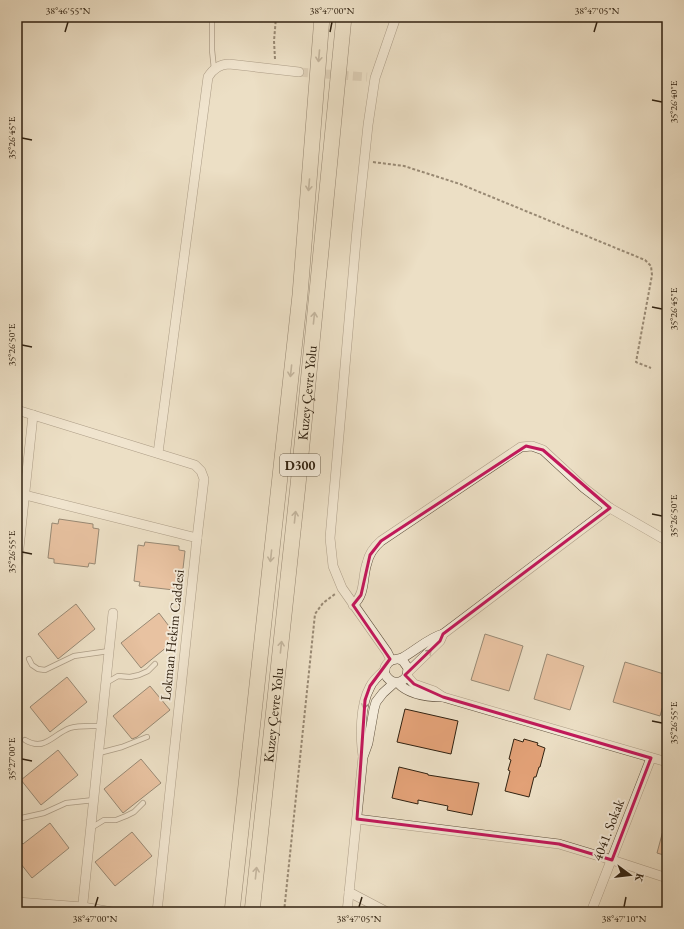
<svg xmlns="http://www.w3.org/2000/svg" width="684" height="929" viewBox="0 0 684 929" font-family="'EB Garamond',serif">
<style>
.building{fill:#e2a177;stroke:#312211}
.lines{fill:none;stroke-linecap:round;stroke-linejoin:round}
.minor-tunnel{stroke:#c7b9a1;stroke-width:9;stroke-dasharray:9 4.5;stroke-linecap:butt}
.service-casing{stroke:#60513e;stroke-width:6}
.minor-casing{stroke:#60513e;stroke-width:10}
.trunk-casing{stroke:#312211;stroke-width:16}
.path{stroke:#312211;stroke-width:2;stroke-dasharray:3 2;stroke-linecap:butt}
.service{stroke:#f3ead9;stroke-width:4.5}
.minor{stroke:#f3ead9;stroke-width:9}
.trunk{stroke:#ecdfc5;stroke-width:15}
.oneway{stroke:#8e806b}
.oneway2{stroke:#9c907f}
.marked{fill:none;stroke:#c2185b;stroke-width:3;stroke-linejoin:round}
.ticks{fill:none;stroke:#312211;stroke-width:1.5}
.labels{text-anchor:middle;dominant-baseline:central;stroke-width:4;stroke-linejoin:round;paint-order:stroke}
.shield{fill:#f3ead9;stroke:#6b5e4d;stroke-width:1}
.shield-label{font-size:13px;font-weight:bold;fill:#312211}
.street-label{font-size:14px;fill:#312211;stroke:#f3ead9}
.neatline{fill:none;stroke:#312211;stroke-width:1.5}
.ticks-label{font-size:10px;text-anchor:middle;fill:#312211}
</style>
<rect width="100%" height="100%" fill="#ecdfc5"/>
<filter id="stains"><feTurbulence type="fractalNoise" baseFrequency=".005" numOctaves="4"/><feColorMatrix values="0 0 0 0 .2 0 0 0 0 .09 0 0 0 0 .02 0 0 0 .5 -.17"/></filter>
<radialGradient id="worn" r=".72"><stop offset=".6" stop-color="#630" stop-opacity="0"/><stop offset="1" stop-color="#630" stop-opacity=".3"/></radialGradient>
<g class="building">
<polygon points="59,519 93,524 93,528 99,529 95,564 89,563 88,567 54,563 54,559 48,558 52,523 58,524"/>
<polygon points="145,542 179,546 179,550 185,551 181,586 175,586 174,590 139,586 140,582 134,581 138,545 144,546"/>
<polygon points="76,604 95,629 58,659 38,634"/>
<polygon points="159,613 178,638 141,668 121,643"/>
<polygon points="485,634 523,646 509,691 471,680"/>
<polygon points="547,654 584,666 570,710 534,699"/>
<polygon points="625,662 667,675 667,692 660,716 613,702"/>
<polygon points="67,677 87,702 50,732 30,707"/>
<polygon points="150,686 170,710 137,737 132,739 113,716"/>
<polygon points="405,709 458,721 451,754 397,742"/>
<polygon points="514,739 523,742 524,739 538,743 537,745 545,748 540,767 539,767 536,777 534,777 529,797 505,791 510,771 508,770 511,760 509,759"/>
<polygon points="58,750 78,775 41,805 21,780"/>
<polygon points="141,759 161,783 123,813 104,789"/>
<polygon points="399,767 428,774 428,775 479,783 472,815 447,810 448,806 418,800 418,804 392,798"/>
<polygon points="50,823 69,848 32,878 17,859 17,847 22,843 23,844"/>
<polygon points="664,827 667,828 667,856 657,853"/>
<polygon points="132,832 152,856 115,886 95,862"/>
</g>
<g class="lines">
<polyline class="minor-tunnel" points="299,72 367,77"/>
<g class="service-casing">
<g id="service">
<polyline points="212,17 212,50 214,69"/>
<polyline points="29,659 32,665 38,669 45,670 74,656 109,651"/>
<polyline points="106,683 118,676 130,677 139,675 148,671 155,664"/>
<path d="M25,740C45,752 53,734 70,728C79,725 91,726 101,726"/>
<polyline points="99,753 122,747 147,737"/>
<polyline points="17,819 44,813 66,803 94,800"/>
<polyline points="91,828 104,820 116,820 126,816 134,812 143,803"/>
</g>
</g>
<g class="minor-casing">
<g id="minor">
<polyline points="17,410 195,465 201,471 204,479 197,538"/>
<path d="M158,453L208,77C213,69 219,64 229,64L299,72"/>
<polyline points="17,493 197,538 157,912"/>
<polyline points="17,567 33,415"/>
<path d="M353,605C366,594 362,577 367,563C369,554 374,547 381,541L521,447L532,446L543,450L584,488L610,508L667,541"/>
<path d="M399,659L403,661L408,668L407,676C401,685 390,684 385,674C384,670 385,666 388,663C392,658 397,660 402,658C415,651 430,637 443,634L610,508"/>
<polyline points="391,660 387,652 342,588 333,566 330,538 357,229 368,125 375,78 396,17"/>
<polyline points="408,672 440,641 443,634"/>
<polyline points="407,676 414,684 434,691 443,697"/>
<path d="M398,683C409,695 428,697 443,697L667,762"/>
<path d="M363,756C360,736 360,705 370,687C373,680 379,675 385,670"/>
<polyline points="357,819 559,844 612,860 667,878"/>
<polyline points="349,892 387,912"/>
<polyline points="17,902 83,907 112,912"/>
<polyline points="82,912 113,613"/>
<polyline points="347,912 363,757 368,743 374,709 376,702 383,693 394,683"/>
<polyline points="591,912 651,758"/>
</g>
</g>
<g class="trunk-casing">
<g id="trunk">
<polyline points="232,912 300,295 322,17"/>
<path id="s1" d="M252,912L298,485L344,17"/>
</g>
</g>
<g class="path">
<polyline points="275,59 274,41 276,17"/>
<polyline points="373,162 404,166 460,184 645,260 651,266 652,275 636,362 651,368"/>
<polyline points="284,912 315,614 323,603 335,594"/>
</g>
<use href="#service" class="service"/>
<use href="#minor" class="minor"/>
<use href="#trunk" class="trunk"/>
</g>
<defs><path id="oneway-shaft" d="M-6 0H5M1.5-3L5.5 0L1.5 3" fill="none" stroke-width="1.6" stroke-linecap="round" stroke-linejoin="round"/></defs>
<g class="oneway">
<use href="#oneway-shaft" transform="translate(319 56) rotate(95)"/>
<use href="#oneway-shaft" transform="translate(309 185) rotate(95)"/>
<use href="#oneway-shaft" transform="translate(314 318) rotate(-84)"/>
<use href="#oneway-shaft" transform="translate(291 371) rotate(96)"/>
<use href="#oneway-shaft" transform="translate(295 517) rotate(-84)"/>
<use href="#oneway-shaft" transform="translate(271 556) rotate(96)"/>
<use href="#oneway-shaft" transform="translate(281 647) rotate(-84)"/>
<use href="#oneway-shaft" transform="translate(256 873) rotate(-84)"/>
</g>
<g class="oneway2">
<use href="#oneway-shaft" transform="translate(427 654) rotate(-44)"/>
<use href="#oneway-shaft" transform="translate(365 703) rotate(102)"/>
</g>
<path d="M0 0H684V929H0ZM526,446L543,450L610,508L443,634L440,641L405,675L414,684L443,697L651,758L612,860L559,844L357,819L365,700L370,686L390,659L353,605L361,595L370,555L381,541Z" fill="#ecdfc5" fill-opacity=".55" fill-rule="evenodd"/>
<path class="marked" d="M526,446L543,450L610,508L443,634L440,641L405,675L414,684L443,697L651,758L612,860L559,844L357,819L365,700L370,686L390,659L353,605L361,595L370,555L381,541Z"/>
<path class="ticks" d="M65,32L68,22M330,32L332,22M594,32L597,22M652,100L662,102M22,138L32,140M652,307L662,309M22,345L32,347M652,514L662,516M22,552L32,554M652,721L662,723M22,759L32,761M95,907L98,897M359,907L362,897M624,907L626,897"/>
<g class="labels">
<rect class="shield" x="280" y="454" width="40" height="22" rx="3"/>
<g class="shield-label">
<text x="300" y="465">D300</text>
</g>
<g class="street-label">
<text stroke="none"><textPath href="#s1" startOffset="522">Kuzey Çevre Yolu</textPath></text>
<text transform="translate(172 635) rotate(-84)">Lokman Hekim Caddesi</text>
<text stroke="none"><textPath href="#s1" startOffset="198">Kuzey Çevre Yolu</textPath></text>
<text transform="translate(608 830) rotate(-69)">4041. Sokak</text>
</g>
</g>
<rect width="684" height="929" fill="none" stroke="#ecdfc5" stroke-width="44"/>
<g transform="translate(630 875) rotate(105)" stroke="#f3ead9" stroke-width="3" paint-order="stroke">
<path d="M0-3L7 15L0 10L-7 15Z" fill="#312211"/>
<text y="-6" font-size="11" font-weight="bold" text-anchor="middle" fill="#312211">K</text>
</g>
<rect x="22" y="22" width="640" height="885" class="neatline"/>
<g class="ticks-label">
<text x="68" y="14">38°46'55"N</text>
<text x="332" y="14">38°47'00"N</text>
<text x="597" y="14">38°47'05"N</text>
<text transform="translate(673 102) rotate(-90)" y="4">35°26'40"E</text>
<text transform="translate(11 138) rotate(-90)" y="4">35°26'45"E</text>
<text transform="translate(673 309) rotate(-90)" y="4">35°26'45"E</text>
<text transform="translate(11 345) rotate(-90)" y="4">35°26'50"E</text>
<text transform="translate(673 516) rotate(-90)" y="4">35°26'50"E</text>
<text transform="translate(11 552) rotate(-90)" y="4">35°26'55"E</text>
<text transform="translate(673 723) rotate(-90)" y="4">35°26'55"E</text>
<text transform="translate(11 759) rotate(-90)" y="4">35°27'00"E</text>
<text x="95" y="922">38°47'00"N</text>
<text x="359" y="922">38°47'05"N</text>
<text x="624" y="922">38°47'10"N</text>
</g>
<rect width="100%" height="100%" filter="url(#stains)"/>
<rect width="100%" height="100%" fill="url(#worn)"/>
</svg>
